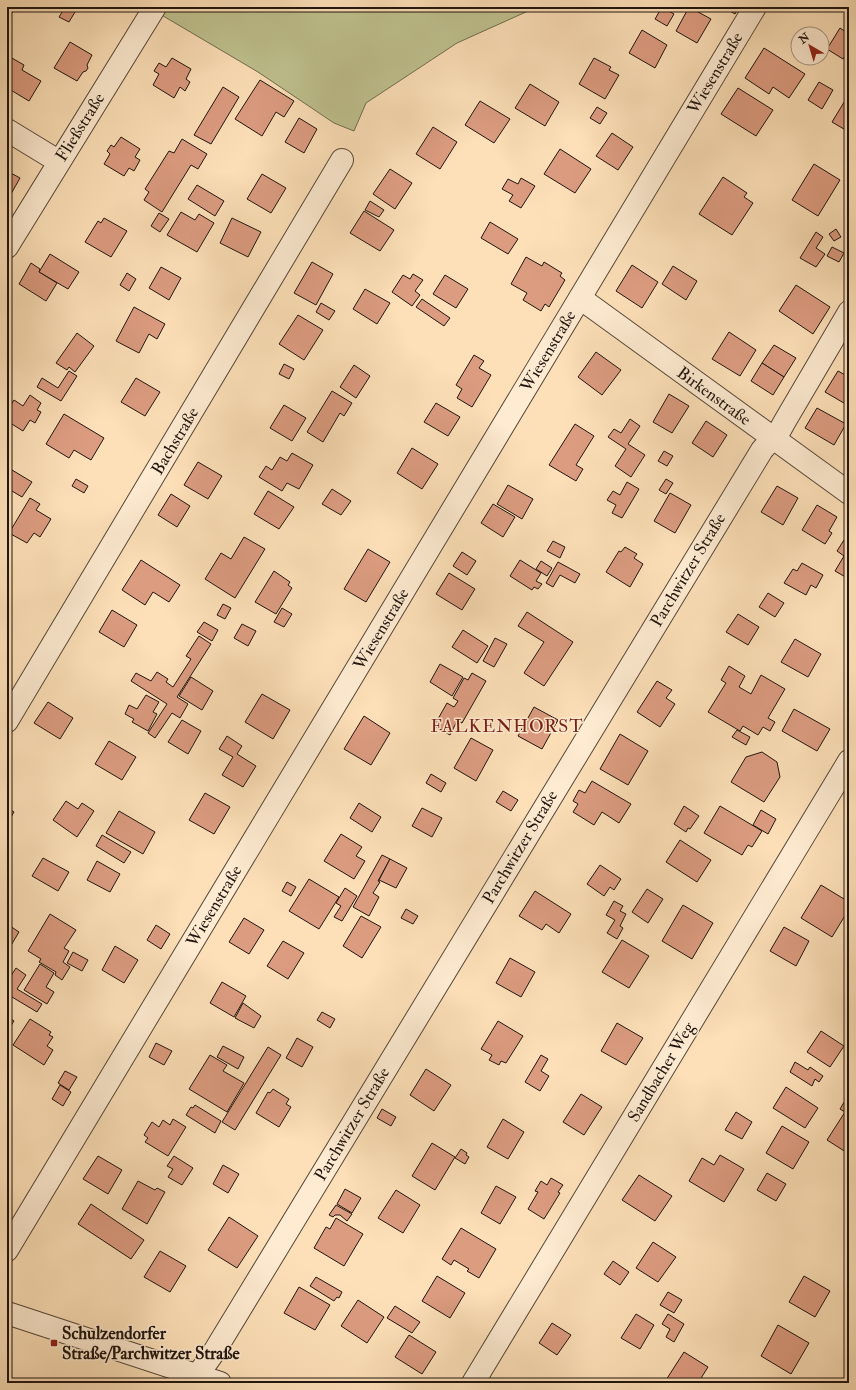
<svg xmlns="http://www.w3.org/2000/svg" width="856" height="1390" viewBox="0 0 856 1390" font-family="'IM FELL Double Pica',serif">
<style>
.green{fill:#bfc28f;stroke:#706c50}
.building{fill:#dc9c80;stroke:#201510}
.lines{fill:none;stroke-linecap:round;stroke-linejoin:round}
.minor-casing{stroke:#57483a;stroke-width:24}
.minor{stroke:#feebd1;stroke-width:22}
.poi-dot{fill:#8f2418;stroke:#feebd1;stroke-width:1.5}
.labels{text-anchor:middle;dominant-baseline:central;stroke-width:3;stroke-linejoin:round;paint-order:stroke}
.street-label{font-size:17px;fill:#201510;stroke:#feebd1}
.poi-label{font-size:17px;font-weight:bold;fill:#201510;stroke:#feebd1;text-anchor:start}
.neighbourhood-label{font-size:18px;letter-spacing:1px;fill:#7a1f14;stroke:#feebd1}
</style>
<rect width="100%" height="100%" fill="#fde0b8"/>
<filter id="stains"><feTurbulence type="fractalNoise" baseFrequency=".005" numOctaves="4"/><feColorMatrix values="0 0 0 0 .2 0 0 0 0 .09 0 0 0 0 .02 0 0 0 .5 -.17"/></filter>
<radialGradient id="worn" r=".72"><stop offset=".6" stop-color="#630" stop-opacity="0"/><stop offset="1" stop-color="#630" stop-opacity=".3"/></radialGradient>
<polygon class="green" points="148,7 537,7 457,43 366,103 354,131 334,123 258,72"/>
<g class="building">
<polygon points="7,7 16,7 9,17 7,16"/>
<polygon points="59,7 78,7 69,22 59,17 64,9"/>
<polygon points="662,7 674,14 667,26 655,19"/>
<polygon points="689,7 711,19 697,43 676,31"/>
<polygon points="723,7 739,7 735,14"/>
<polygon points="840,28 849,34 849,50 843,59 827,49"/>
<polygon points="642,30 667,45 655,68 629,53"/>
<polygon points="70,42 92,55 87,65 88,68 86,71 83,72 77,81 54,68"/>
<polygon points="764,48 805,74 789,98 773,87 769,94 745,78"/>
<polygon points="10,57 24,65 22,70 41,81 29,101 9,89 7,92 7,66"/>
<polygon points="172,58 191,69 186,79 190,82 185,91 180,87 174,98 153,85 159,74 154,71 159,63 166,67"/>
<polygon points="594,58 611,67 609,70 619,75 605,99 579,84"/>
<polygon points="260,80 294,101 284,117 276,112 262,136 235,119"/>
<polygon points="819,82 833,90 822,109 808,100"/>
<polygon points="530,84 559,102 545,126 515,108"/>
<polygon points="223,87 239,97 211,144 194,135"/>
<polygon points="738,88 773,110 756,136 721,114"/>
<polygon points="846,99 849,101 849,132 832,122"/>
<polygon points="480,101 510,119 494,143 465,125"/>
<polygon points="597,107 607,113 600,124 590,118"/>
<polygon points="299,118 317,129 304,153 285,142"/>
<polygon points="433,127 457,142 440,169 416,154"/>
<polygon points="612,133 633,147 618,170 596,156"/>
<polygon points="121,137 140,149 135,157 140,160 134,171 129,168 124,176 104,164 110,154 107,151 111,145 114,147"/>
<polygon points="182,139 207,154 198,169 191,165 162,212 144,200 149,192 145,189 169,151 174,153"/>
<polygon points="560,149 591,169 575,193 544,174"/>
<polygon points="814,164 840,180 818,216 792,200"/>
<polygon points="390,169 412,183 395,209 373,194"/>
<polygon points="7,171 20,178 7,201"/>
<polygon points="262,174 286,188 271,213 247,199"/>
<polygon points="723,177 747,193 744,197 753,203 732,235 699,214"/>
<polygon points="521,178 535,186 521,208 509,201 513,195 502,189 508,179 518,184"/>
<polygon points="197,185 224,201 215,216 188,199"/>
<polygon points="370,201 384,210 379,217 365,210"/>
<polygon points="364,211 394,230 380,251 350,233"/>
<polygon points="181,212 195,220 199,214 214,223 197,252 167,235"/>
<polygon points="159,213 169,219 160,232 151,226"/>
<polygon points="104,218 127,231 111,257 85,242 98,221 101,223"/>
<polygon points="232,218 261,232 248,257 220,243"/>
<polygon points="490,222 518,239 508,254 481,238"/>
<polygon points="836,229 841,237 834,241 829,234"/>
<polygon points="816,232 823,237 816,248 825,254 816,267 800,258"/>
<polygon points="832,247 844,253 839,262 827,256"/>
<polygon points="50,254 79,272 68,289 39,272"/>
<polygon points="526,257 542,266 544,262 562,273 560,276 565,280 549,307 545,304 541,311 523,300 527,293 511,284"/>
<polygon points="312,262 333,274 316,305 294,293"/>
<polygon points="31,263 40,269 39,272 57,283 46,301 19,284"/>
<polygon points="632,265 658,282 642,308 616,291"/>
<polygon points="673,266 697,281 686,300 662,284"/>
<polygon points="161,267 181,278 169,300 149,288"/>
<polygon points="127,273 136,279 129,291 120,285"/>
<polygon points="413,274 423,280 415,291 420,295 412,306 392,292 403,275 410,279"/>
<polygon points="445,275 468,289 456,308 433,294"/>
<polygon points="796,285 830,307 813,334 779,311"/>
<polygon points="365,289 390,303 377,324 353,309"/>
<polygon points="422,299 450,318 444,326 416,307"/>
<polygon points="321,303 335,311 329,320 316,312"/>
<polygon points="134,307 165,324 157,339 149,334 139,353 116,341"/>
<polygon points="298,315 323,330 304,360 279,344"/>
<polygon points="729,332 756,350 740,376 712,359"/>
<polygon points="77,333 94,346 75,372 69,367 67,370 56,363"/>
<polygon points="774,345 796,358 784,377 762,363"/>
<polygon points="596,352 621,370 602,395 578,377"/>
<polygon points="474,355 484,361 479,368 491,375 472,407 457,398 462,389 456,385"/>
<polygon points="762,363 784,377 773,395 751,381"/>
<polygon points="284,364 294,369 289,379 279,374"/>
<polygon points="354,365 370,376 356,398 340,387"/>
<polygon points="69,371 77,376 61,401 37,387 42,378 58,388"/>
<polygon points="838,371 849,377 849,406 825,392"/>
<polygon points="136,378 160,392 145,416 121,402"/>
<polygon points="332,391 352,403 344,416 340,413 323,442 307,432"/>
<polygon points="669,394 689,406 672,433 653,422"/>
<polygon points="30,395 41,403 37,410 41,412 35,423 30,420 23,431 7,421 7,411 14,400 23,406"/>
<polygon points="436,403 460,417 448,436 424,422"/>
<polygon points="284,405 306,418 292,441 270,428"/>
<polygon points="817,408 846,424 834,445 805,428"/>
<polygon points="64,414 104,438 91,460 74,450 69,458 46,444"/>
<polygon points="630,419 640,426 628,444 645,455 631,477 615,466 626,449 608,437 614,429 621,433"/>
<polygon points="706,421 727,435 713,457 692,443"/>
<polygon points="575,424 594,436 576,465 583,469 576,481 549,465"/>
<polygon points="412,448 438,464 422,489 397,473"/>
<polygon points="664,451 673,456 667,466 658,461"/>
<polygon points="292,453 313,465 299,489 287,483 282,491 259,477 266,466 272,470 280,457 287,461"/>
<polygon points="198,462 222,476 208,499 184,485"/>
<polygon points="7,467 32,482 22,497 7,488"/>
<polygon points="76,479 88,486 84,493 72,486"/>
<polygon points="666,479 673,483 666,494 659,490"/>
<polygon points="627,482 639,489 622,518 612,513 616,505 607,500 613,491 620,495"/>
<polygon points="508,485 533,499 522,519 497,504"/>
<polygon points="777,486 798,498 783,525 761,512"/>
<polygon points="332,489 351,501 341,515 322,504"/>
<polygon points="268,491 294,507 279,529 254,514"/>
<polygon points="670,493 691,505 675,533 654,521"/>
<polygon points="171,494 190,506 177,527 158,515"/>
<polygon points="30,498 40,504 36,510 51,519 40,537 34,533 27,543 9,533"/>
<polygon points="493,504 515,517 503,537 481,523"/>
<polygon points="817,505 837,517 829,531 832,533 825,544 802,530"/>
<polygon points="244,537 265,549 235,598 205,579 221,553 231,559"/>
<polygon points="844,540 849,543 849,579 835,571 844,556 837,551"/>
<polygon points="553,541 565,547 560,558 547,551"/>
<polygon points="625,547 637,554 634,558 643,564 630,587 606,572 619,551 621,552"/>
<polygon points="368,549 390,562 366,602 344,589"/>
<polygon points="462,552 476,561 467,575 453,566"/>
<polygon points="141,560 180,585 169,602 153,592 145,605 122,590"/>
<polygon points="520,560 541,573 536,581 542,584 538,589 534,587 532,590 510,576"/>
<polygon points="541,561 552,568 547,576 536,569"/>
<polygon points="558,562 580,574 575,583 560,575 553,587 546,583"/>
<polygon points="802,563 823,575 816,588 811,585 806,595 784,583 793,569 797,571"/>
<polygon points="274,571 290,582 288,585 292,588 276,614 255,602"/>
<polygon points="449,573 475,589 462,610 436,594"/>
<polygon points="768,593 784,603 775,617 759,607"/>
<polygon points="223,604 231,608 225,619 217,615"/>
<polygon points="282,608 292,614 284,627 274,622"/>
<polygon points="112,610 137,625 124,647 99,632"/>
<polygon points="527,612 573,642 544,686 524,673 544,642 518,626"/>
<polygon points="738,614 759,627 748,645 726,632"/>
<polygon points="204,622 218,630 212,641 197,632"/>
<polygon points="242,624 256,631 248,646 234,638"/>
<polygon points="463,630 488,646 477,663 452,647"/>
<polygon points="199,636 211,644 177,697 188,704 180,718 172,713 155,738 148,733 167,704 131,681 136,673 151,681 157,672 168,679 166,682 173,687 191,659 186,656"/>
<polygon points="495,638 507,644 494,667 483,661"/>
<polygon points="795,639 821,654 808,677 781,662"/>
<polygon points="440,664 463,677 452,696 430,682"/>
<polygon points="729,666 745,676 739,687 751,694 761,675 785,689 768,718 775,722 770,731 763,727 758,735 743,726 740,731 708,712 726,683 721,680"/>
<polygon points="472,673 486,681 462,723 457,721 450,735 434,726 447,703 454,707 458,701 453,698 464,678 468,680"/>
<polygon points="191,677 213,691 202,710 179,696"/>
<polygon points="657,681 672,690 666,698 675,704 660,727 637,712"/>
<polygon points="262,694 290,710 273,739 245,722"/>
<polygon points="146,695 159,702 153,712 157,714 148,731 132,722 134,719 125,714 129,705 137,709"/>
<polygon points="48,702 73,718 60,739 34,723"/>
<polygon points="534,707 558,720 542,749 518,736"/>
<polygon points="794,709 830,729 817,751 782,731"/>
<polygon points="364,716 390,733 371,765 344,749"/>
<polygon points="182,720 201,731 188,754 168,742"/>
<polygon points="737,730 750,737 746,745 732,737"/>
<polygon points="620,734 648,751 628,785 600,769"/>
<polygon points="227,736 242,746 237,754 256,766 243,787 222,775 233,757 219,749"/>
<polygon points="471,738 493,750 476,781 454,768"/>
<polygon points="109,741 136,757 122,780 95,764"/>
<polygon points="762,752 777,762 780,777 764,802 731,782 746,757"/>
<polygon points="431,774 446,783 441,792 426,783"/>
<polygon points="592,781 631,804 619,823 602,812 594,825 573,812 578,804 573,801 579,790 585,793"/>
<polygon points="503,791 518,800 511,811 496,802"/>
<polygon points="205,793 230,807 214,834 189,820"/>
<polygon points="66,801 78,809 82,803 94,811 77,837 53,820"/>
<polygon points="359,803 381,817 372,832 350,818"/>
<polygon points="684,806 699,816 690,829 688,828 686,832 674,824"/>
<polygon points="720,806 762,831 752,847 748,845 742,855 704,833"/>
<polygon points="7,808 14,812 7,824"/>
<polygon points="422,808 442,818 432,837 412,826"/>
<polygon points="761,810 776,819 768,834 753,825"/>
<polygon points="119,811 155,832 143,854 106,833"/>
<polygon points="341,834 362,847 356,856 365,861 354,879 324,861"/>
<polygon points="102,835 131,852 124,863 96,846"/>
<polygon points="680,840 711,860 697,882 666,862"/>
<polygon points="382,855 390,859 378,881 380,882 373,893 379,897 369,916 353,907"/>
<polygon points="43,858 69,872 58,891 32,876"/>
<polygon points="390,859 407,868 396,888 379,880"/>
<polygon points="97,861 120,874 110,892 87,880"/>
<polygon points="600,865 621,879 614,890 610,887 604,896 587,884"/>
<polygon points="309,879 339,897 319,929 289,911"/>
<polygon points="287,882 296,887 291,896 282,891"/>
<polygon points="821,885 849,902 849,909 832,937 801,918"/>
<polygon points="345,888 357,896 342,921 334,917 341,906 336,903"/>
<polygon points="647,889 663,899 648,923 632,912"/>
<polygon points="535,891 571,914 559,933 546,924 542,930 519,916"/>
<polygon points="614,901 623,906 620,911 626,914 620,926 623,928 617,939 607,933 615,920 606,915"/>
<polygon points="683,905 713,923 692,959 662,941"/>
<polygon points="406,909 418,916 413,924 401,918"/>
<polygon points="50,914 76,930 64,948 69,951 63,962 70,967 62,980 55,975 56,972 39,962 41,959 28,951"/>
<polygon points="361,916 381,927 362,958 343,946"/>
<polygon points="244,918 264,930 249,954 229,942"/>
<polygon points="7,924 19,932 7,952"/>
<polygon points="156,925 170,934 161,949 147,940"/>
<polygon points="784,927 809,941 796,966 770,951"/>
<polygon points="622,940 649,956 629,988 602,972"/>
<polygon points="283,941 304,953 288,979 267,966"/>
<polygon points="115,946 138,960 124,983 102,970"/>
<polygon points="73,952 88,960 82,971 67,963"/>
<polygon points="510,958 535,972 521,997 496,983"/>
<polygon points="40,964 54,973 46,987 54,992 47,1004 24,990"/>
<polygon points="16,968 26,975 17,989 42,1004 37,1012 7,994 7,982"/>
<polygon points="222,982 246,996 234,1017 210,1003"/>
<polygon points="243,1003 261,1016 254,1028 235,1018"/>
<polygon points="322,1012 335,1019 330,1028 317,1020"/>
<polygon points="7,1016 14,1021 7,1032"/>
<polygon points="30,1019 51,1032 49,1035 53,1037 47,1046 53,1050 44,1065 13,1045"/>
<polygon points="498,1021 523,1036 506,1063 501,1061 499,1065 489,1060 492,1055 481,1049"/>
<polygon points="617,1023 643,1038 626,1065 601,1051"/>
<polygon points="821,1031 844,1046 830,1067 807,1052"/>
<polygon points="297,1038 313,1047 302,1067 286,1058"/>
<polygon points="156,1043 172,1051 164,1065 149,1057"/>
<polygon points="223,1046 244,1057 238,1069 217,1057"/>
<polygon points="268,1047 281,1055 235,1130 222,1122"/>
<polygon points="210,1055 227,1065 223,1071 244,1083 227,1112 189,1089"/>
<polygon points="541,1055 548,1059 541,1071 549,1076 540,1091 525,1082"/>
<polygon points="795,1062 808,1070 810,1067 823,1076 819,1082 815,1079 812,1086 790,1072"/>
<polygon points="426,1069 451,1085 434,1111 410,1095"/>
<polygon points="65,1071 77,1077 69,1090 58,1083"/>
<polygon points="60,1085 71,1092 63,1106 52,1099"/>
<polygon points="786,1087 818,1108 805,1128 773,1108"/>
<polygon points="273,1089 289,1099 286,1104 291,1107 279,1127 256,1113 268,1092 270,1093"/>
<polygon points="581,1094 602,1107 584,1135 563,1122"/>
<polygon points="849,1094 849,1154 827,1140 845,1112 840,1109"/>
<polygon points="195,1105 221,1121 215,1133 186,1115 191,1107 193,1108"/>
<polygon points="382,1109 396,1117 391,1126 377,1118"/>
<polygon points="736,1112 752,1122 742,1139 725,1130"/>
<polygon points="173,1119 186,1127 168,1156 145,1142 148,1138 144,1135 152,1122 159,1127 163,1120 170,1125"/>
<polygon points="503,1119 524,1132 508,1159 487,1147"/>
<polygon points="782,1126 809,1142 793,1169 766,1153"/>
<polygon points="432,1143 455,1157 435,1190 412,1176"/>
<polygon points="461,1149 467,1153 466,1155 469,1157 465,1164 455,1158"/>
<polygon points="720,1155 744,1169 724,1202 689,1181 702,1158 714,1165"/>
<polygon points="98,1156 122,1170 108,1194 83,1179"/>
<polygon points="174,1156 193,1168 182,1185 168,1177 173,1169 167,1166"/>
<polygon points="223,1165 239,1174 228,1193 213,1184"/>
<polygon points="767,1173 786,1184 776,1201 757,1190"/>
<polygon points="639,1175 672,1196 655,1221 622,1200"/>
<polygon points="551,1178 563,1185 558,1192 560,1193 544,1219 528,1209 538,1192 535,1191 541,1181 547,1185"/>
<polygon points="138,1181 155,1190 157,1188 165,1192 147,1224 122,1209"/>
<polygon points="496,1186 516,1197 500,1224 481,1213"/>
<polygon points="345,1189 361,1198 352,1213 337,1204"/>
<polygon points="396,1190 420,1205 403,1233 378,1218"/>
<polygon points="91,1204 144,1240 131,1259 78,1224"/>
<polygon points="336,1205 352,1214 347,1221 340,1215 335,1215 333,1217 329,1215"/>
<polygon points="229,1217 258,1236 237,1268 208,1250"/>
<polygon points="336,1218 363,1234 344,1266 314,1248 326,1227 330,1229"/>
<polygon points="461,1228 496,1249 479,1278 467,1271 469,1269 454,1260 451,1265 442,1259"/>
<polygon points="653,1242 676,1257 658,1282 636,1268"/>
<polygon points="160,1251 186,1266 170,1292 144,1277"/>
<polygon points="613,1261 629,1272 620,1285 604,1274"/>
<polygon points="437,1276 465,1293 450,1318 422,1301"/>
<polygon points="804,1276 830,1291 815,1317 789,1302"/>
<polygon points="316,1277 342,1292 339,1298 337,1297 334,1301 310,1286"/>
<polygon points="299,1287 330,1305 315,1330 284,1313"/>
<polygon points="668,1292 682,1300 674,1313 660,1305"/>
<polygon points="358,1300 384,1317 367,1343 341,1326"/>
<polygon points="395,1306 420,1322 412,1333 387,1318"/>
<polygon points="636,1314 654,1325 640,1349 621,1338"/>
<polygon points="668,1314 684,1324 674,1342 666,1337 670,1329 662,1324"/>
<polygon points="552,1323 571,1335 557,1355 539,1343"/>
<polygon points="778,1325 809,1343 791,1374 761,1356"/>
<polygon points="409,1335 436,1352 422,1374 395,1357"/>
<polygon points="684,1352 708,1367 698,1383 670,1383 666,1380"/>
</g>
<g class="lines">
<g class="minor-casing">
<g id="minor">
<polyline points="7,130 58,161"/>
<polyline points="7,247 155,7"/>
<polyline points="580,298 849,493"/>
<polyline points="7,721 342,160"/>
<polyline points="7,1250 755,7"/>
<polyline points="7,1313 220,1383"/>
<polyline points="192,1383 214,1352 762,450 780,430 785,421 849,312"/>
<polyline points="473,1383 849,761"/>
</g>
</g>
<use href="#minor" class="minor"/>
</g>
<rect class="poi-dot" x="50" y="1339" width="8" height="8" rx="2"/>
<g class="labels">
<g class="street-label">
<text transform="translate(715 73) rotate(-59)">Wiesenstraße</text>
<text transform="translate(80 127) rotate(-58)">Fließstraße</text>
<text transform="translate(548 351) rotate(-59)">Wiesenstraße</text>
<text transform="translate(714 396) rotate(36)">Birkenstraße</text>
<text transform="translate(175 441) rotate(-59)">Bachstraße</text>
<text transform="translate(688 570) rotate(-59)">Parchwitzer Straße</text>
<text transform="translate(381 629) rotate(-59)">Wiesenstraße</text>
<text transform="translate(520 847) rotate(-59)">Parchwitzer Straße</text>
<text transform="translate(214 906) rotate(-59)">Wiesenstraße</text>
<text transform="translate(661 1072) rotate(-59)">Sandbacher Weg</text>
<text transform="translate(352 1124) rotate(-59)">Parchwitzer Straße</text>
</g>
<g class="poi-label">
<text x="62" y="1333">Schulzendorfer<tspan x="62" dy="20">Straße/Parchwitzer Straße</tspan></text>
</g>
<g class="neighbourhood-label">
<text x="507" y="726">FALKENHORST</text>
</g>
</g>
<rect width="856" height="1390" fill="none" stroke="#fde0b8" stroke-width="24"/>
<rect x="8" y="8" width="840" height="1374" fill="none" stroke="#201510" stroke-width="2"/>
<rect x="12" y="12" width="832" height="1366" fill="none" stroke="#201510"/>
<g transform="translate(810 46) rotate(322)"><circle r="19" fill="#feebd1" stroke="#a59584"/>
<path d="M0-3L7 15L0 10L-7 15Z" fill="#8f2418"/>
<text y="-6" font-size="11" font-weight="bold" text-anchor="middle" fill="#201510">N</text>
</g>
<rect width="100%" height="100%" filter="url(#stains)"/>
<rect width="100%" height="100%" fill="url(#worn)"/>
</svg>
